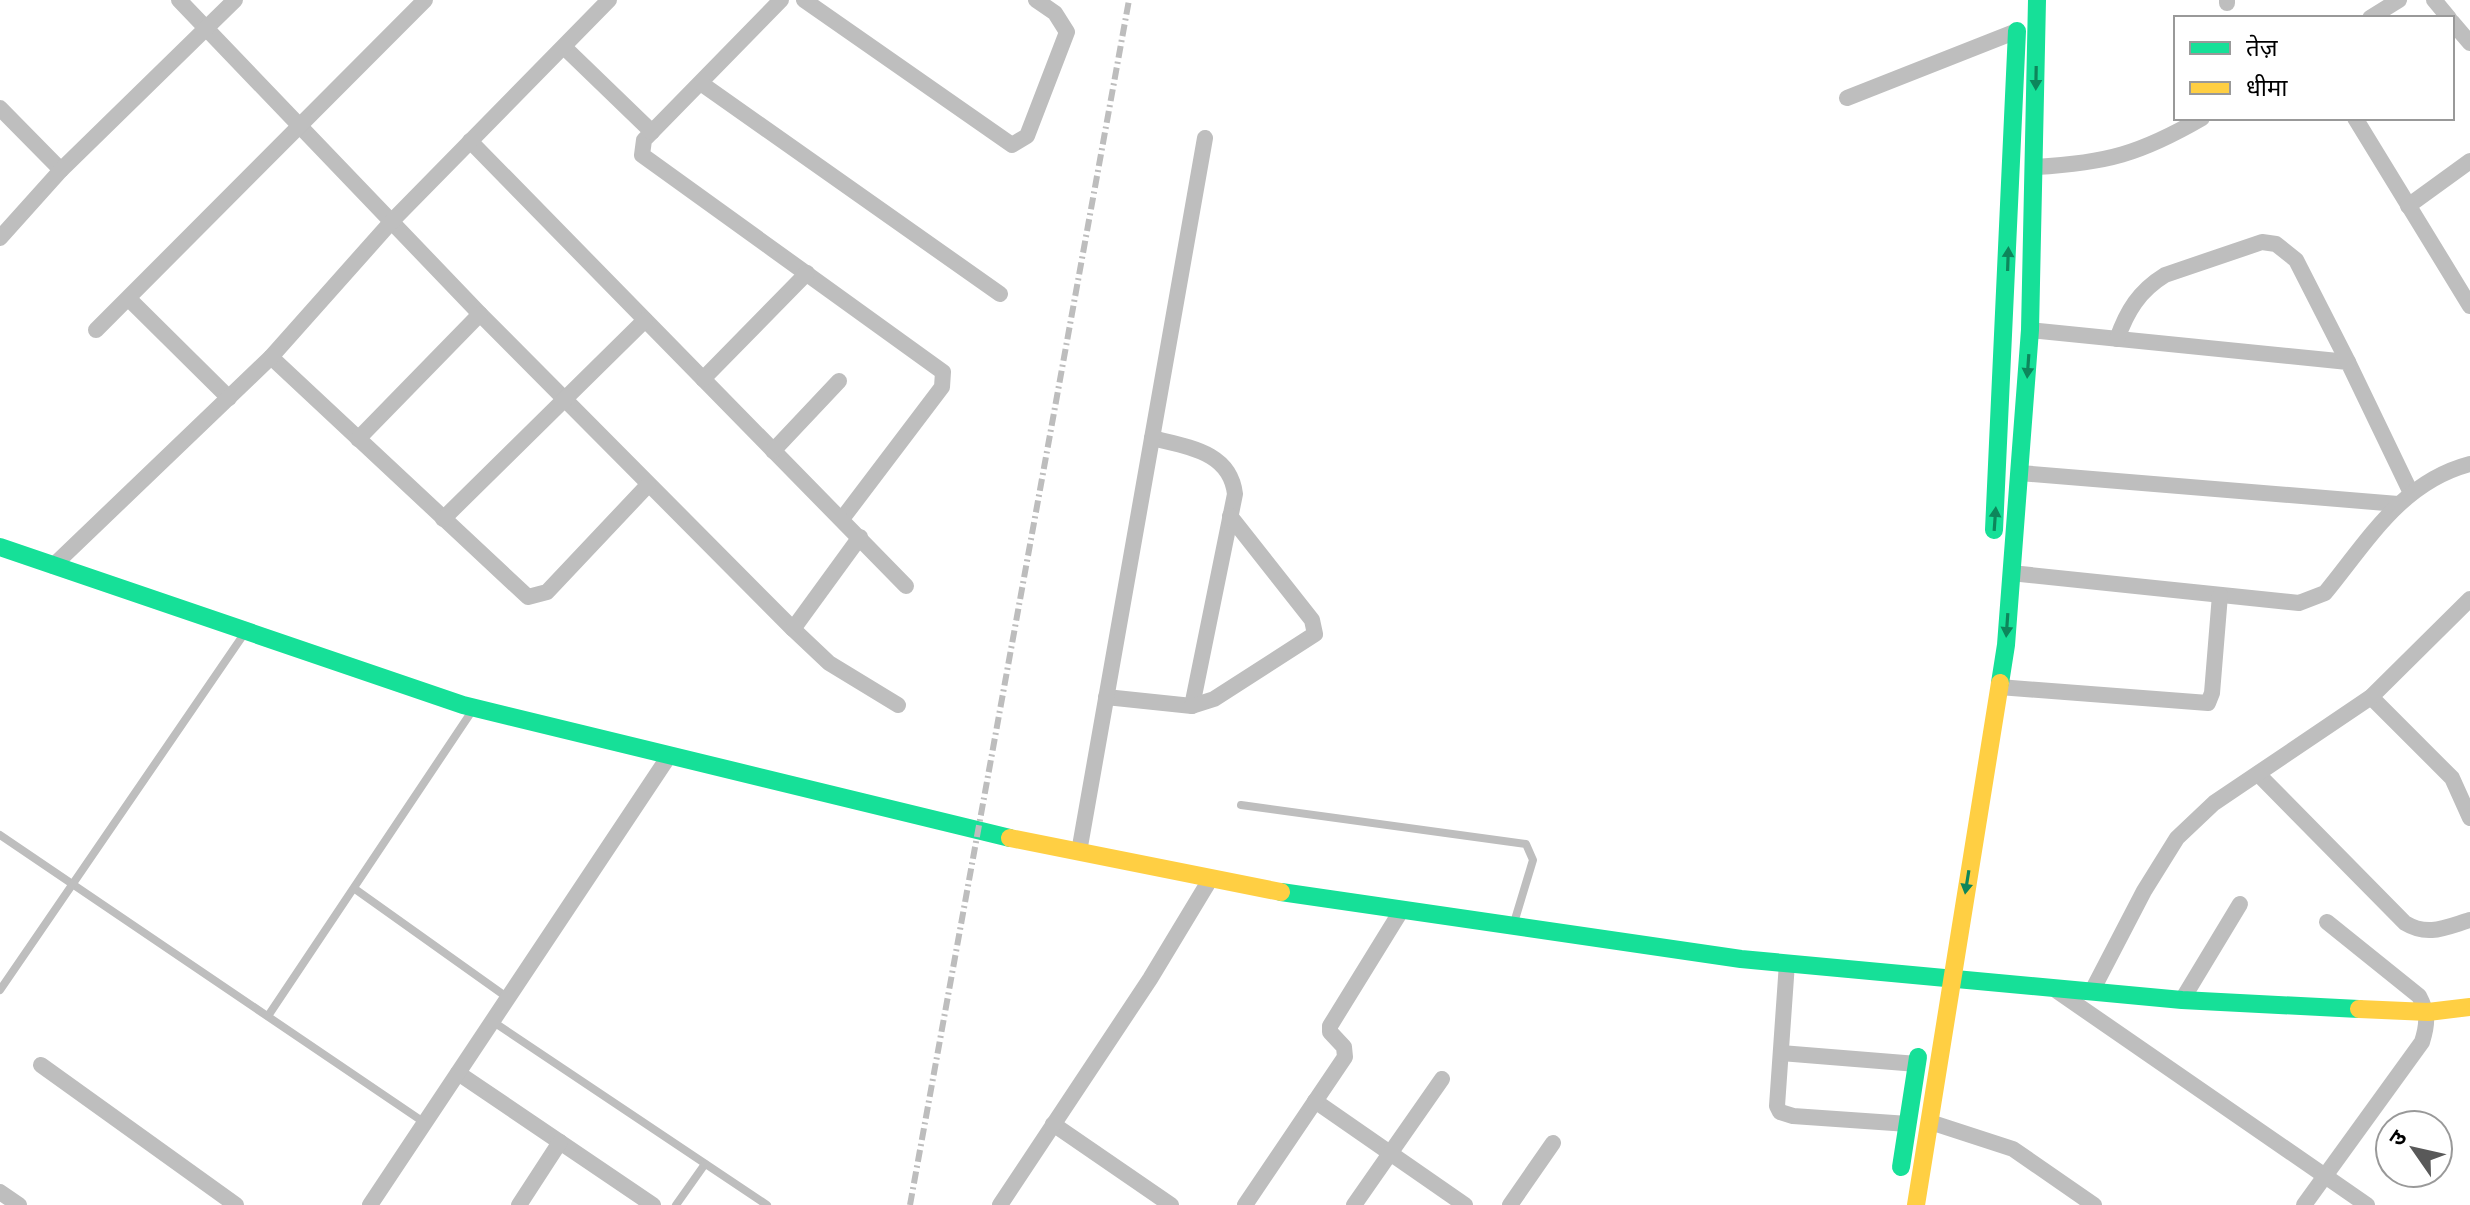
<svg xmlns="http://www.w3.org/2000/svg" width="2470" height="1205" viewBox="0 0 2470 1205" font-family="'Exo 2','Noto Sans Devanagari',sans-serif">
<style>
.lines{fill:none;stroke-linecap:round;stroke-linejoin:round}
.lane{stroke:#bebebe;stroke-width:8}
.street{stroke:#bebebe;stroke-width:16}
.fast{stroke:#16e098;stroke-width:18}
.slow{stroke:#ffcf43;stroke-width:18}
.rail{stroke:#bdbdbd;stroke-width:6;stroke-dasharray:12 4 2 4;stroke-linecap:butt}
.oneway{fill:#0d865b}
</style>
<rect width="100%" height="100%" fill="#fff"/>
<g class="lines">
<g class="lane">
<polyline points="1241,805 1526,844 1533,860 1513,926"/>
<polyline points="0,835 425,1123"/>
<polyline points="355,889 508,998"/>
<polyline points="0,990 244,634"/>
<polyline points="268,1016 472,711"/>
<polyline points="492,1021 767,1205"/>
<polyline points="676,1205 705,1164"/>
</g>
<g class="street">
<polyline points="179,0 480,314 793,629 829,663 898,705"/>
<polyline points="781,0 644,140 642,155 943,372 942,387 842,519"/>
<polyline points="804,0 1012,145 1027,136 1067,32 1055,13 1036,0"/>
<polyline points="2227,0 2227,3"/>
<polyline points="2434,0 2449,18"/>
<polyline points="2370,18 2399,0"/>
<polyline points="2452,22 2470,43"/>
<polyline points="564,47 652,132"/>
<polyline points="702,84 1000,294"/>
<polyline points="1847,98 2017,31"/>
<polyline points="0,108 61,170"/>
<polyline points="2355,118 2470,306"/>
<polyline points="470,141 906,586"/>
<path d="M2036,167C2106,163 2140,154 2202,118"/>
<polyline points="2408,206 2470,161"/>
<polyline points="0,238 61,170 235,0"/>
<polyline points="129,299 229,398"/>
<polyline points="96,330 425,0"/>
<polyline points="2030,330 2348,362 2411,493"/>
<path d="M2117,339C2127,311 2139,291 2165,275L2262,242L2276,244L2296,260L2348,362"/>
<polyline points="271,357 528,597 547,592 648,485"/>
<polyline points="703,379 807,273"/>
<polyline points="358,439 480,314"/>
<polyline points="773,451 839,381"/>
<polyline points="2020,473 2398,504"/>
<polyline points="443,519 645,320"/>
<polyline points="53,566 271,357 392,221 609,0"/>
<path d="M2011,573L2299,603L2325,593C2367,542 2401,482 2470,464"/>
<polyline points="793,629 860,537"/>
<polyline points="1999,687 2208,703 2212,693 2220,595"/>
<path d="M1106,697L1192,706L1235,494C1230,451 1187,447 1152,438"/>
<polyline points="2371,697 2452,778 2470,818"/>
<polyline points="1192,706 1214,699 1315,634 1312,620 1230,516"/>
<path d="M2258,774L2405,923C2428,937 2446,927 2470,920"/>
<polyline points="1079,852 1205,138"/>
<polyline points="1787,963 1777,1106 1780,1112 1793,1116 1908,1124"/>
<polyline points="2057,991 2367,1205"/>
<polyline points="2092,991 2144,891 2177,838 2214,803 2371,697 2470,599"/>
<polyline points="2182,1000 2240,904"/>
<polyline points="1781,1053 1917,1064"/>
<polyline points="41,1065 236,1205"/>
<polyline points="458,1073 653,1205"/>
<polyline points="1315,1101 1465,1205"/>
<polyline points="1930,1122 2013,1149 2094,1205"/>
<polyline points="1053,1124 1171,1205"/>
<polyline points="0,1192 19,1205"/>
<polyline points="370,1205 669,756"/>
<polyline points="519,1205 560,1142"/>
<polyline points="1000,1205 1150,979 1211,878"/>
<polyline points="1245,1205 1345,1057 1344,1047 1330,1032 1330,1026 1401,911"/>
<polyline points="1354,1205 1442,1079"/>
<polyline points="1510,1205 1553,1143"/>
<path d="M2304,1205L2422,1042C2428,1023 2428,1013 2419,996L2327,922"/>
</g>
<g class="fast">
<polyline points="1994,530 2017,31"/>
<polyline points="0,547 463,705 1010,838"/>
<polyline points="2000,683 2006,645 2030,330 2037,0"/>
<polyline points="1281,892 1741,959 2182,1000 2359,1009"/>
<polyline points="1901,1167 1918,1057"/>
</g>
<g class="slow">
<polyline points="1010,838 1281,892"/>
<polyline points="2359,1009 2428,1012 2470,1007"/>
<polyline points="1916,1205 2000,683"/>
</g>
<polyline class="rail" points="910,1205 1129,0"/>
</g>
<defs><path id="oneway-solid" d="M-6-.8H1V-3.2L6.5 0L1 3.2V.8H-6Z" transform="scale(2)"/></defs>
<g class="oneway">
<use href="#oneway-solid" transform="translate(2036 78) rotate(91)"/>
<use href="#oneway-solid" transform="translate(2008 259) rotate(-88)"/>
<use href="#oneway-solid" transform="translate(2028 366) rotate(94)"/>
<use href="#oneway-solid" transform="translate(1995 519) rotate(-86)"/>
<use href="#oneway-solid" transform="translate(2007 625) rotate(94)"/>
<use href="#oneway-solid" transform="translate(1967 882) rotate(99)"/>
</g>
<rect x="2174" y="16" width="280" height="104" fill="#ffffff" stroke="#999999" stroke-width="2"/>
<rect x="2190" y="42" width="40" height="12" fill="#16e098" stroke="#999999" stroke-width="2"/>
<text x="2246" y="56" font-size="24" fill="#000000">तेज़</text>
<rect x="2190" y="82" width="40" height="12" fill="#ffcf43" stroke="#999999" stroke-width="2"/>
<text x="2246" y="96" font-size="24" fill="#000000">धीमा</text>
<g transform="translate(2414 1149) rotate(304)"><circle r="38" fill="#ffffff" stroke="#999999" stroke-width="2"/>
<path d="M0-6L14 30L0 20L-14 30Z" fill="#595959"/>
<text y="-12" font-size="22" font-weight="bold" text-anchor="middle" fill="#000000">उ</text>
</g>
</svg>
